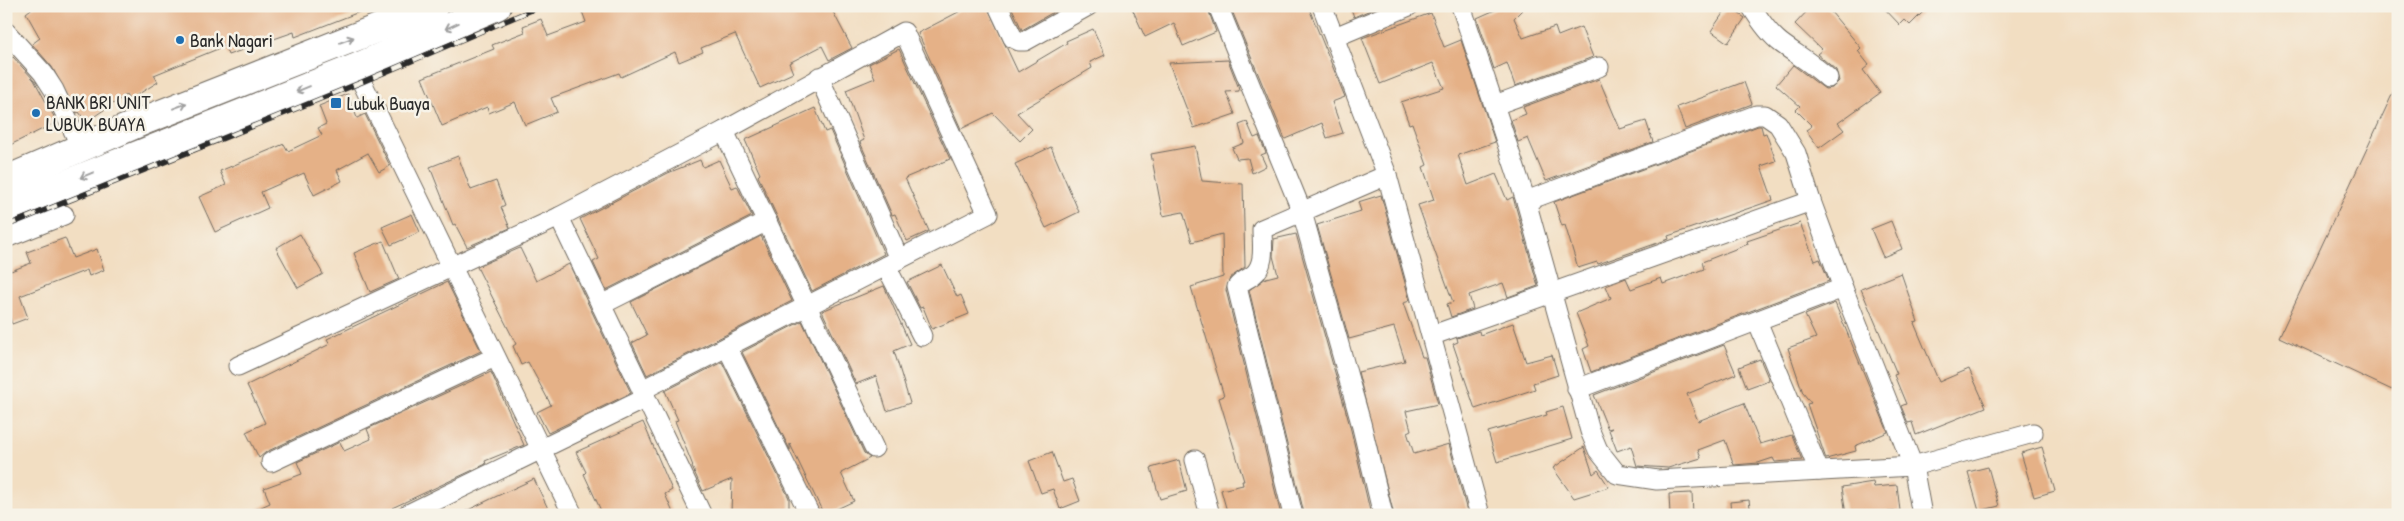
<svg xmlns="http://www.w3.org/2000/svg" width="2404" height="521" viewBox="0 0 2404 521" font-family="'Patrick Hand',sans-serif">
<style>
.building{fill:#e5b187}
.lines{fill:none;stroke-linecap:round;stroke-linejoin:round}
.street-casing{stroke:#716a60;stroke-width:21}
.highway-casing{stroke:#716a60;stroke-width:30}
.street{stroke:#fff;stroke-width:19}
.highway{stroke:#fff;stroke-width:28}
.rail-casing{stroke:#2b2b2b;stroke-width:5.5}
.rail{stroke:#f7f3e8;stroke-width:4;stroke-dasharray:11;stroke-linecap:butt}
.oneway{stroke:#a0a0a0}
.poi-dot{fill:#1f6fb2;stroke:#f7f3e8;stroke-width:2}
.labels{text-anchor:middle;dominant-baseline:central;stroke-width:5;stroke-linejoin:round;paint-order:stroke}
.poi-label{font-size:19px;fill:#2b2b2b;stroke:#f7f3e8;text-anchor:start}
</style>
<rect width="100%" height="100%" fill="#f7f3e8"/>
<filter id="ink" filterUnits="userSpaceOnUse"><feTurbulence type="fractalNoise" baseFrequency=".02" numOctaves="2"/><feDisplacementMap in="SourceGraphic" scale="10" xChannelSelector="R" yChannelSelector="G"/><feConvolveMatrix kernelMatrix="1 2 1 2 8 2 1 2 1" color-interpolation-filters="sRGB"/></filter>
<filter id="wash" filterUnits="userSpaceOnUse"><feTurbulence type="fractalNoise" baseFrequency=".0096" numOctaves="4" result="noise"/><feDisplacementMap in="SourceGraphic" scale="20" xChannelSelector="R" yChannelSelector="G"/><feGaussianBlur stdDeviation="1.12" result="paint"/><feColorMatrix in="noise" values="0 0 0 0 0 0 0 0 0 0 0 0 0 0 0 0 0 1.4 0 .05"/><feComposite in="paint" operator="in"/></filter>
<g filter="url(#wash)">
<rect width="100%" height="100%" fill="#f2dec2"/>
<g id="blocks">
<g class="building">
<polygon points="35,6 372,6 372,7 295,37 294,32 228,55 225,46 154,75 158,82 129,100 126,95 86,122 79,112 77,113 52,67 32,44 40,38 26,13"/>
<polygon points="580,6 830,6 852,48 829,60 822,46 789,63 793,73 760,88 735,34 701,48 703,52 679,62 675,52 621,77 619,73 551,98 557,112 525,125 515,102 489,113 487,107 442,126 422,78 494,49 492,45 525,32 523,26 541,19 548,36 586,22"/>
<polygon points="970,6 987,6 1018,72 1067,43 1066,41 1093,29 1105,55 1090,62 1092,68 1017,113 1032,129 1020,141 993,113 961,129 918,33"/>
<polygon points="1011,6 1064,6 1022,30"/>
<polygon points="1131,6 1207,6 1216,32 1183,46 1174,23 1145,37"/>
<polygon points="1230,6 1308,6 1345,97 1332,102 1343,133 1327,138 1322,123 1285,139"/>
<polygon points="1350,6 1374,6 1375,8 1354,17"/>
<polygon points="1504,6 1526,6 1514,18 1523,38 1555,27 1558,36 1581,27 1593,57 1515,86 1507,63 1494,69 1477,18"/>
<polygon points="1728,6 1745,18 1728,43 1711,31"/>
<polygon points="1812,6 1826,6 1861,48 1858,51 1869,65 1863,70 1880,93 1838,123 1844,130 1819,148 1806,130 1812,126 1796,110 1800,106 1776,85 1793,65 1825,89 1832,88 1839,81 1836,70 1817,54 1822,50 1795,24"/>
<polygon points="1882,6 1929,6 1910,25 1905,20 1900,25"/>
<polygon points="1431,13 1444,47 1461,40 1495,142 1458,155 1468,185 1496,174 1507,200 1513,197 1538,286 1508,297 1503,283 1469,295 1473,309 1451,317 1447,304 1453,302 1418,205 1434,200 1423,167 1427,165 1412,123 1409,124 1401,102 1444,88 1433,63 1380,84 1362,38"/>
<polygon points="899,49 950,159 905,178 929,231 907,241 895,214 892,215 860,142 864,140 846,90 875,78 869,64"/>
<polygon points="13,57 34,80 57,122 6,147 6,61"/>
<polygon points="1228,60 1238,86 1239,91 1226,92 1235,114 1194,128 1169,63"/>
<polygon points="1599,79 1620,129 1646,121 1653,142 1546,181 1528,138 1518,142 1511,120 1526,114 1523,107"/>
<polygon points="1744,82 1752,104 1685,129 1677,107"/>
<polygon points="2398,82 2398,377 2392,390 2279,337"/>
<polygon points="348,94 357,118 365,114 390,166 379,172 368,153 337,170 342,181 314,195 304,173 261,192 268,208 215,232 199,197 226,185 220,171 284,144 288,151 322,135 318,128 326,124 319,106"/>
<polygon points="815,108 825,132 830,130 884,254 812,291 758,176 760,174 745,140"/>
<polygon points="1247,122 1254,138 1259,136 1266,153 1261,155 1266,166 1252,173 1248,158 1237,159 1232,148 1244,143 1239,125"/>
<polygon points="1758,126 1761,126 1763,134 1766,133 1776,161 1761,166 1773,200 1668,236 1669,239 1598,264 1597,262 1578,268 1565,225 1562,226 1554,202"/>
<polygon points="1195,146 1202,181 1243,184 1245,267 1230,278 1226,290 1281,515 1228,515 1221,490 1243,485 1242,481 1244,481 1219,398 1224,396 1191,287 1223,277 1222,234 1192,242 1183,212 1163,216 1151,154"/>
<polygon points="1051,147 1079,212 1046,228 1015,164"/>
<polygon points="458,156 471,190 496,181 505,205 501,207 510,228 467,247 455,224 453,225 430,167"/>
<polygon points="700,160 703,167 719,160 732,188 737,186 752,216 606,290 593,262 599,259 580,219 668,173"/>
<polygon points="1381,195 1410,301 1403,303 1422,357 1425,357 1438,404 1406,411 1411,430 1407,432 1414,454 1449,444 1468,515 1394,515 1358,372 1405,361 1394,327 1349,339 1317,225 1361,211 1358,202"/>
<polygon points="412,214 420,232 391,245 382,227"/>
<polygon points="1891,221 1902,249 1883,257 1871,229"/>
<polygon points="1800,223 1815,261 1820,259 1829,281 1591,372 1583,349 1589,346 1576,313 1611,298 1606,286 1626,278 1631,289 1661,278 1663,284 1704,269 1702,262 1748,244 1747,241"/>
<polygon points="300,234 323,274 298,288 276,248"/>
<polygon points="1296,234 1350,426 1371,515 1305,515 1303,509 1249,290 1266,278 1278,275 1273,256 1274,239"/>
<polygon points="761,236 792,301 647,375 632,343 647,335 631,302"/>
<polygon points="65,238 73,258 97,249 104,270 89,276 87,270 20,296 28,318 12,324 6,307 6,263 11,271 31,263 27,252"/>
<polygon points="383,241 399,279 370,292 354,253"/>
<polygon points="520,248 536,281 569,264 631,393 548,433 537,412 551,405 528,362 521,365 513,346 516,344 477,267"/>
<polygon points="942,265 957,297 961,295 969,314 932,329 923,307 920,308 907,282"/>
<polygon points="1901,273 1918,322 1914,323 1939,382 1969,369 1986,407 1916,435 1912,422 1908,423 1901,406 1906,404 1894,375 1897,374 1861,289"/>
<polygon points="447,282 481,351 266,452 259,458 246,432 265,423 247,385 330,344 327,339"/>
<polygon points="884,286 910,344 894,351 910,403 887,411 876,376 856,384 822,311"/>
<polygon points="1835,303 1888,432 1855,446 1856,451 1826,459 1807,404 1811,403 1803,393 1788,348 1816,338 1805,315"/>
<polygon points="802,321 864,453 870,458 841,473 854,501 824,515 790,444 790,450 742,352"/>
<polygon points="1513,323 1526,362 1552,355 1558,375 1533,383 1535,389 1475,409 1453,344 1458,342 1457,338 1479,331 1480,335"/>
<polygon points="1724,345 1736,374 1687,394 1698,421 1744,403 1760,444 1792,435 1802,460 1775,462 1773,458 1758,463 1734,465 1725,440 1698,450 1701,458 1668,468 1637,466 1631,446 1617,451 1609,430 1612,428 1608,429 1605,422 1594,395"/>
<polygon points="1760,359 1769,380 1747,388 1739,367"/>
<polygon points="722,362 789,498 789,515 731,515 732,479 703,491 692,467 693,466 675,421 678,420 665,391"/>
<polygon points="491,372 524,445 485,461 486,464 392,508 394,512 386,515 244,515 270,503 264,488 302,474 297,462 340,442 344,451 371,439 367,429"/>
<polygon points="1563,407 1572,439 1497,462 1488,432 1547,415 1546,412"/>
<polygon points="643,422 672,490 665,494 674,515 603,515 584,474 586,472 576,452"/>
<polygon points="1584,447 1593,474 1598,470 1609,487 1574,498 1553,468"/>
<polygon points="2042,447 2055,491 2034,497 2021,453"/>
<polygon points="1052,452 1063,482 1072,479 1080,501 1060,509 1053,489 1041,493 1029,461"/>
<polygon points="1179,460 1187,491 1160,499 1151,468"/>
<polygon points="1988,467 1999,506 1979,511 1968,472"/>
<polygon points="534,479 551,515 458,515 495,497"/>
<polygon points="1873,482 1874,487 1897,485 1900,511 1846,515 1842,487"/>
<polygon points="1692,493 1693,515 1670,515 1669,494"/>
<polygon points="1749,500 1751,515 1731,515 1730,502"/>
</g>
</g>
</g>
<g filter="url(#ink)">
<use href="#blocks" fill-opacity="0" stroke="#716a60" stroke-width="1"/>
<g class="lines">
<g class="street-casing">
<g id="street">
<polyline points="998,6 1013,38 1019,41 1025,41 1088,6"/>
<polyline points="1218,6 1302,212 1361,423 1383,515"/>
<polyline points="1322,6 1387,175 1480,515"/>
<polyline points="1461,6 1526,201 1590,431 1598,450 1617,474 1657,480 1913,466 2033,433"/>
<path d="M1751,6C1759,19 1769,34 1781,43C1797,55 1813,64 1828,78"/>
<polyline points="6,32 43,73 54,90 81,147"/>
<polyline points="1335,37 1409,6"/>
<polyline points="355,68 573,515"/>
<polyline points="819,77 899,259"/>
<polyline points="1495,105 1599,67"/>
<polyline points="724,131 874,448"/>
<polyline points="1526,201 1756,115 1765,115 1778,124 1796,153 1811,201 1843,288 1913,466 1922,515"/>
<polyline points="559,217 702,515"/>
<polyline points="6,238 64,215"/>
<polyline points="886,266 922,336"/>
<polyline points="601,305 767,221"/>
<polyline points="1757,321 1819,471"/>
<polyline points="1433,335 1811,201"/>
<polyline points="727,347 810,515"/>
<polyline points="238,366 559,217 724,131 904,32 988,214 642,390"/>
<polyline points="1577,389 1843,288"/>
<polyline points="1195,460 1210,515"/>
<polyline points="271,462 495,357"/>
<polyline points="406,515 646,398"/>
<path d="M1293,515L1237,287C1242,280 1247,280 1253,275C1266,265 1262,244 1262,229L1387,175"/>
</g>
</g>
<g class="highway-casing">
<g id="highway">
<polyline points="6,180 148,119 434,6"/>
<polyline points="6,208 355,68 497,6"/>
</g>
</g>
<use href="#street" class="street"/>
<use href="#highway" class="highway"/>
<g class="rail-casing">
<polyline id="rail" points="6,226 362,82 541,6"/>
</g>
<use href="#rail" class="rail"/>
</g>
<defs><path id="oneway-shaft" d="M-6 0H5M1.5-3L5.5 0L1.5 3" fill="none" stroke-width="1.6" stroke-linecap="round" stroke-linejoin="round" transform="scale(1.25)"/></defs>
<g class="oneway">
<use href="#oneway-shaft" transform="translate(452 26) rotate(156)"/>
<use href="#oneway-shaft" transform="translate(347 40) rotate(-21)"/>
<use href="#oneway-shaft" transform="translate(303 89) rotate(158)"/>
<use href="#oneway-shaft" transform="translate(180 106) rotate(-21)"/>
<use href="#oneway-shaft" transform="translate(87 175) rotate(157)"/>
</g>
</g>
<g class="poi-dot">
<circle cx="180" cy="40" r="5"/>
<rect x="330" y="97" width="12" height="12" rx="2.5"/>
<circle cx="36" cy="113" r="5"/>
</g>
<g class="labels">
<g class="poi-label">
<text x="190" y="40">Bank Nagari</text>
<text x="46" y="102">BANK BRI UNIT<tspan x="46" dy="22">LUBUK BUAYA</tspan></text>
<text x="347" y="103">Lubuk Buaya</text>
</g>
</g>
<rect width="2404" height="521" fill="none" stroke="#f7f3e8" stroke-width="25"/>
</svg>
